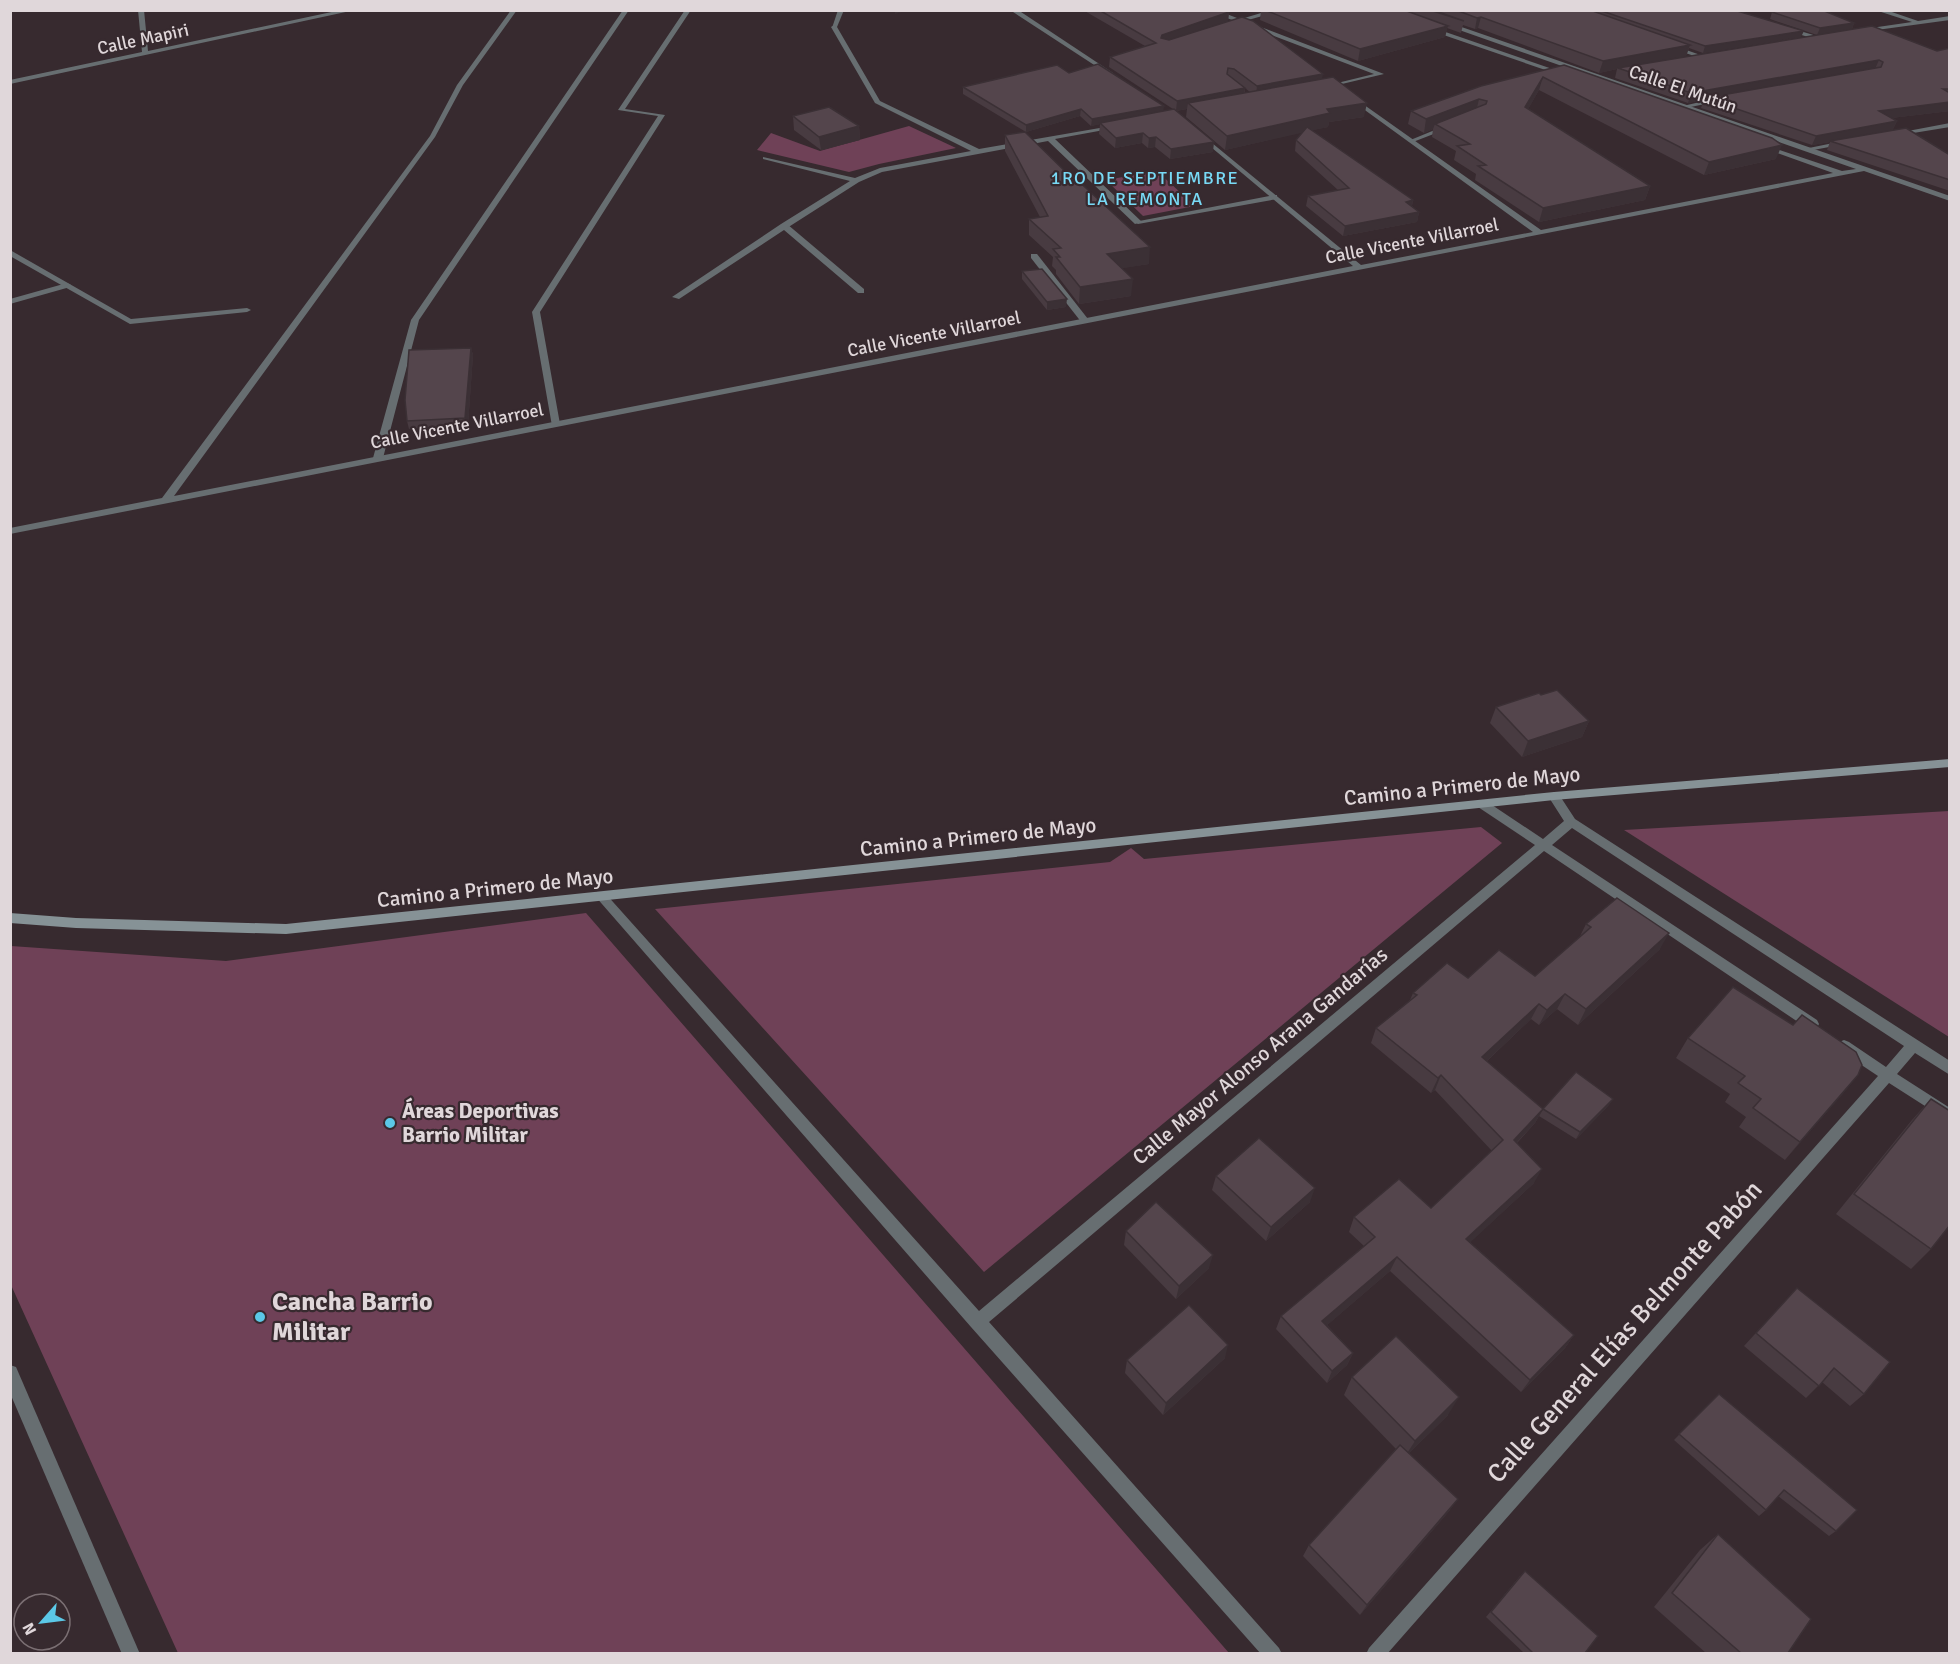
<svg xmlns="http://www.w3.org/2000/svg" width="1960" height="1664" viewBox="0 0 1960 1664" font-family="Signika,sans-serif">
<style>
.green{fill:#6f4157}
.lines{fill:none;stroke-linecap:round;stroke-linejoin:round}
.service{fill:#676e71;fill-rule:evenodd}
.minor{fill:#676e71;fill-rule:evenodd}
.secondary{fill:#869296;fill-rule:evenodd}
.wall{fill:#483b41;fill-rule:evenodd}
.shaded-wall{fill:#3b3035}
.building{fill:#54454c;stroke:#3b3035;stroke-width:1.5}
.poi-dot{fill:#5bc8e7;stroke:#372a2f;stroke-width:2}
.labels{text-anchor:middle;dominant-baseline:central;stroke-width:4.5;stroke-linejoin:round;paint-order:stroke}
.far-street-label{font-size:18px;fill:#e0d7da;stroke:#372a2f}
.far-neighbourhood-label{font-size:18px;letter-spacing:1.5px;fill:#78daf6;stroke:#372a2f}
.street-label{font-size:21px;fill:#e0d7da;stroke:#372a2f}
.poi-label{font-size:21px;font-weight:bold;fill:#e0d7da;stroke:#372a2f;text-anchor:start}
.near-poi-label{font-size:26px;font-weight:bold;fill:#e0d7da;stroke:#372a2f;text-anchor:start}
.near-street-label{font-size:26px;fill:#e0d7da;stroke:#372a2f}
</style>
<rect width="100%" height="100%" fill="#372a2f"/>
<g class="green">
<polygon points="909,126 956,148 879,164 849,172 757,150 771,133 820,151"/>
<polygon points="1157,171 1195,206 1143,216 1106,180"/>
<polygon points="1949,811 1949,1037 1624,830"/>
<polygon points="1481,827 1502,843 984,1272 655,909 1110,862 1131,848 1144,859"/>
<polygon points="586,913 1229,1653 178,1653 11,1285 11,946 226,961"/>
</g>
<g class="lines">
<g class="service">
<polygon points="623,10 629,10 419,320 383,458 378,461 375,460 373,458 411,320"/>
<polygon points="685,10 691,10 625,109 665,115 540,312 560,424 555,427 552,426 532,312 658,116 618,110"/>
<polygon points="838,10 844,10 837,27 832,28"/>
<polygon points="1271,10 1283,10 1234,24 1231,22"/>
<polygon points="1717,98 1719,99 1719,101 1686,108 1683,106"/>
<polygon points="1950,123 1950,127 1895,136 1892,134"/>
<polygon points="1447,125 1450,127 1449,128 1413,142 1408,141"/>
<polygon points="1843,141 1846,143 1845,144 1808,151 1804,149"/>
<polygon points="1274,195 1277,195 1277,199 1138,224 1134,222"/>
<polygon points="781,224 787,224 864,289 864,293 858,293 784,230 679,299 672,297"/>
<polygon points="1031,254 1037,254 1088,319 1088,323 1082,323 1031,258"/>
<polygon points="67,283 71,285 70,287 10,304 10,299"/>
</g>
<g class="minor">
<polygon points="138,10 144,10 148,51 341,10 355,10 10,84 10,80 142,52"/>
<polygon points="511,10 517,10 463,85 435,137 174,496 1353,266 1199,137 1198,136 1201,134 1361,265 1533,232 1351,100 1351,98 1353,97 1541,230 1833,173 1763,148 1763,146 1765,145 1842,171 1856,169 1445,25 1447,22 1950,196 1950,201 1864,171 10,534 10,528 162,498 430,136 457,85"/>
<polygon points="1010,10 1018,10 1113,73 1108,74"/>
<polygon points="1206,10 1216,10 1384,74 1325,88 1325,86 1374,74"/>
<polygon points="1875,10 1886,10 1918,21 1950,16 1950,20 1862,32 1864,29 1912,22"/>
<polygon points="834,25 837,27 880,101 979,149 1117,125 1118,126 1115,128 1055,139 1142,222 1135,224 1048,141 882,172 859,182 787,228 781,228 781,224 850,181 763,159 763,157 855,178 880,168 971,151 875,103 831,27"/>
<polygon points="1431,27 1564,73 1565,74 1560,75 1429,30"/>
<polygon points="1787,27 1820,37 1821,38 1818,40 1785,30"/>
<polygon points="1671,46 1675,46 1706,57 1703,59 1671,48"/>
<polygon points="10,250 131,319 247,308 251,310 247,312 130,324 10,256"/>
<polygon points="1554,792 1558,793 1575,819 1950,1061 1950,1075 1915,1053 1897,1074 1950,1108 1950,1122 1889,1083 1387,1654 1366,1654 1369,1648 1878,1076 1839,1050 1837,1046 1839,1042 1844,1040 1849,1042 1886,1067 1904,1046 1572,828 1552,845 1817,1020 1819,1024 1817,1028 1812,1030 1807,1028 1544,851 989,1322 1279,1648 1282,1654 1261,1654 971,1327 595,896 597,893 605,893 979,1311 1535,845 1478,807 1476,804 1478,801 1486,801 1543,839 1564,821 1548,796"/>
<polygon points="10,1365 16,1367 140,1654 122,1654 10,1393"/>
</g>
<polygon class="secondary" points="1950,759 1950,767 1554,800 286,934 76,928 10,923 10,913 76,918 286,924 1554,792"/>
</g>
<g class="wall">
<path d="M1083,10H1230L1229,12L1228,21L1322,79L1364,117L1329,122L1328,127L1312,130L1413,200L1412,206L1419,212L1417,222L1343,236L1306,206L1308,196L1338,190L1295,151L1296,140L1303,132L1225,150L1186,117L1187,109L1176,111L1109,67L1110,57L1145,46ZM1232,78L1250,92L1245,93V88Z"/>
<polygon points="1261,10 1734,10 1801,37 1703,53 1689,48 1686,56 1655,62 1937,51 1950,48 1950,111 1891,118 1897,121 1892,131 1950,155 1950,191 1827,150 1830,142 1812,145 1701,108 1704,100 1688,103 1615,78 1617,69 1599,73 1478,28 1475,29 1463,25 1461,33 1447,28 1445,37 1358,61 1260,20"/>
<polygon points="1772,12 1854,23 1852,29 1817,35 1770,19"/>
<polygon points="1564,65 1776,159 1704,175 1539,90 1528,109 1650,186 1645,200 1539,222 1475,180 1476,174 1454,160 1456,151 1432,137 1433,129 1424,133 1408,124 1411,111"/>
<polygon points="1069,73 1163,111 1213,152 1170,159 1155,147 1148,148 1142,143 1115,148 1099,134 1100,124 1091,126 1080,116 1026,132 963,94 963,87"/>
<polygon points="793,116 859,126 860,140 821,150 794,130"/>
<polygon points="1005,135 1149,264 1121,268 1131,296 1079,304 1056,274 1056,270 1052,266 1053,257 1029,235 1029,219 1040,217 1005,151"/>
<polygon points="1022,271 1066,307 1047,310 1022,279"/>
<polygon points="471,348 473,355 468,425 409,429 407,421"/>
<polygon points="1541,695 1589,721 1582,737 1522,757 1490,723 1496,707"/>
<polygon points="1586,924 1660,949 1578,1025 1557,1009 1539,1025 1531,1019 1487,1061 1543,1109 1535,1123 1517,1143 1534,1183 1470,1242 1574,1335 1565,1348 1521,1392 1390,1271 1327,1325 1353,1353 1347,1365 1327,1383 1276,1329 1281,1316 1364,1246 1349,1232 1354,1217 1431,1208 1492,1151 1435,1090 1431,1093 1371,1043 1376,1028 1410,1000 1413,993 1468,978 1535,976 1579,938"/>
<polygon points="1688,1038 1858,1075 1785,1160 1739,1127 1746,1117 1725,1102 1730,1094 1676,1058"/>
<polygon points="1613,1099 1608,1106 1576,1139 1539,1116 1543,1109"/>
<polygon points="1931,1099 1931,1249 1911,1269 1836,1214 1912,1120"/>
<polygon points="1216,1176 1310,1202 1266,1241 1212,1190"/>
<polygon points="1126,1231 1209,1268 1176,1299 1124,1245"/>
<polygon points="1797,1288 1864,1394 1850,1406 1822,1382 1806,1398 1744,1346"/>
<polygon points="1225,1358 1163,1415 1125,1373 1127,1360"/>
<polygon points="1352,1377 1448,1415 1409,1453 1450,1510 1360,1615 1303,1556 1309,1545 1396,1449 1344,1395"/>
<polygon points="1719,1394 1836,1531 1829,1536 1778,1496 1766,1510 1759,1516 1674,1440"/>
<polygon points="1718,1534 1788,1653 1706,1653 1654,1607 1700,1550"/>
<polygon points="1520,1576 1585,1653 1524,1653 1486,1617"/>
</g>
<g class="shaded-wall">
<polygon points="895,10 908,10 895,14"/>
<polygon points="1229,12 1228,21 1161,44 1161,38 1162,35"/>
<polygon points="1481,17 1478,28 1475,29 1477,18"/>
<polygon points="1854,23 1852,29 1817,35 1820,28"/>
<polygon points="1448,26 1445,37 1358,61 1360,49"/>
<polygon points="1804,31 1801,37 1703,53 1705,46"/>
<polygon points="1690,45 1686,56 1619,69 1618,68 1617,69 1599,73 1603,61"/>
<polygon points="1879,60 1875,69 1705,98 1704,100 1688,103 1691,93"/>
<polygon points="1323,74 1321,84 1256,96 1257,86"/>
<polygon points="1543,77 1539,90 1522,120 1525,107"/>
<polygon points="1245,88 1244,98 1188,103 1187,109 1176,111 1177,101"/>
<polygon points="1479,99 1476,112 1435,124 1433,129 1424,133 1426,119"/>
<polygon points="1950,102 1950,111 1875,120 1879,111"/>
<polygon points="1367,103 1364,117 1329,122 1328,127 1225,150 1227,136 1327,109"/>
<polygon points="1164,106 1163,113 1091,126 1092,119"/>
<polygon points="1081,109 1080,116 1026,132 1026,125"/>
<polygon points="1897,121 1892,131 1830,141 1830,142 1812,145 1816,136"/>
<polygon points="859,126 860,140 821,150 819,137"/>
<polygon points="1143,133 1142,143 1115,148 1116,138"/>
<polygon points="1156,137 1155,147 1148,148 1149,138"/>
<polygon points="1214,142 1213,152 1170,159 1171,149"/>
<polygon points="1782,145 1776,159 1704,175 1709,162"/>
<polygon points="1650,186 1645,200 1539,222 1543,208"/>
<polygon points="1413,200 1411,211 1406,202"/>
<polygon points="1419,212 1417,222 1343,236 1345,226"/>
<polygon points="1150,247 1149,264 1106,271 1107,254"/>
<polygon points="1133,279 1131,296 1079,304 1080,287"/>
<polygon points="1067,299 1066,307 1047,310 1047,302"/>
<polygon points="471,348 473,355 468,425 465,418"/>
<polygon points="1589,721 1582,737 1522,757 1528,741"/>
<polygon points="1669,933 1660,949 1578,1025 1586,1009"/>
<polygon points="1565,994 1557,1009 1539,1025 1547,1010"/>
<polygon points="1539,1004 1531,1019 1475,1072 1482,1057"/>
<polygon points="1441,1075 1435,1090 1431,1093 1438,1078"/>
<polygon points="1858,1075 1843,1094 1785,1160 1800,1142"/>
<polygon points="1613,1099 1608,1106 1576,1139 1580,1132"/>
<polygon points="1543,1109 1535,1123 1506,1154 1514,1140"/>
<polygon points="1542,1169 1534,1183 1459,1253 1466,1239"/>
<polygon points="1315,1188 1310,1202 1266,1241 1271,1227"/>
<polygon points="1213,1255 1209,1268 1176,1299 1179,1286"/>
<polygon points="1397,1257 1390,1271 1317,1334 1322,1321"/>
<polygon points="1574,1335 1565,1348 1521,1392 1530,1380"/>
<polygon points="1228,1345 1225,1358 1163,1415 1166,1403"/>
<polygon points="1353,1353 1347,1365 1327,1383 1332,1371"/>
<polygon points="1459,1397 1448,1415 1404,1458 1415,1441"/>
<polygon points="1458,1499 1450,1510 1360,1615 1367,1605"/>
</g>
<g class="building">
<polygon points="1099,10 1227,10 1229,12 1162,35 1161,38 1169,40 1242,17 1253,21 1323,74 1257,86 1234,69 1228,68 1227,74 1245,88 1177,101 1110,57 1156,43"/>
<polygon points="1265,10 1404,10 1448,26 1360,49"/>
<polygon points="1430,10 1433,10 1464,21"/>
<polygon points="1456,10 1590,10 1690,45 1603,61 1481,17 1477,18"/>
<polygon points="1599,10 1734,10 1804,31 1705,46"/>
<polygon points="1777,10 1822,10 1854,23 1820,28 1772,12"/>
<polygon points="1872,26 1937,51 1950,48 1950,89 1943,89 1950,93 1950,102 1879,111 1897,121 1816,136 1705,98 1881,67 1883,62 1879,60 1691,93 1618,68"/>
<polygon points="1098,64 1164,106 1092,119 1081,109 1026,125 963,87 1057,65 1069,73"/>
<polygon points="1564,65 1772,138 1782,145 1709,162 1543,77 1525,107 1650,186 1543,208 1478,166 1486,165 1457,146 1470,144 1435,124 1486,104 1487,101 1479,99 1426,119 1411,111 1481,86"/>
<polygon points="1333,77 1367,103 1327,109 1330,113 1227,136 1188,103"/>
<polygon points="829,107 859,126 819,137 793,116"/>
<polygon points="1174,109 1214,142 1171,149 1156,137 1149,138 1143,133 1116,138 1100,123"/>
<polygon points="1307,127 1413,200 1406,202 1419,212 1345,226 1308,196 1349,188 1296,140"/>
<polygon points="1906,128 1950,155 1950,180 1830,141"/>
<polygon points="1025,132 1072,178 1074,177 1150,247 1107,254 1133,279 1080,287 1056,257 1060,257 1053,249 1061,248 1029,219 1048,216 1005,135"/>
<polygon points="1042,269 1067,299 1047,302 1022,271"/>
<polygon points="471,348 465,418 407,421 405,400 409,350"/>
<polygon points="1557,690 1589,721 1528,741 1496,707 1539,693 1541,695"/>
<polygon points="1617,898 1669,933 1586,1009 1565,994 1547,1010 1539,1004 1482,1057 1543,1109 1514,1140 1542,1169 1466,1239 1574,1335 1530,1380 1397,1257 1322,1321 1353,1353 1332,1371 1281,1316 1375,1237 1354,1217 1399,1179 1431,1208 1503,1140 1441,1075 1438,1078 1376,1028 1417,995 1413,993 1447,963 1468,978 1499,950 1535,976 1591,927 1586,924"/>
<polygon points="1733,987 1793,1025 1802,1015 1856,1052 1862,1065 1858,1075 1800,1142 1753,1108 1761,1099 1738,1083 1745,1076 1688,1038"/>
<polygon points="1576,1072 1613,1099 1580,1132 1543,1109"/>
<polygon points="1931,1099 1950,1111 1950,1225 1931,1249 1854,1194"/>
<polygon points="1259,1138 1315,1188 1271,1227 1216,1176"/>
<polygon points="1156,1202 1213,1255 1179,1286 1126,1231"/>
<polygon points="1797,1288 1890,1362 1864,1394 1834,1368 1819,1386 1756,1333"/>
<polygon points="1189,1305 1228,1345 1166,1403 1127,1360"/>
<polygon points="1396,1336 1459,1397 1415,1441 1352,1377"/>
<polygon points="1719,1394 1857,1510 1836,1531 1784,1490 1766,1510 1679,1434"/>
<polygon points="1400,1445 1458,1499 1367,1605 1309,1545"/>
<polygon points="1718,1534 1811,1619 1788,1653 1741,1653 1672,1593"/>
<polygon points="1525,1571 1598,1636 1585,1653 1533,1653 1491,1612"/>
</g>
<g class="poi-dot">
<circle cx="390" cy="1123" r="6"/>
<circle cx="260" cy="1317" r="6"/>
</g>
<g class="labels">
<g class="far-street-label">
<text transform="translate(143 39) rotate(-12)">Calle Mapiri</text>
<text transform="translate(1683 89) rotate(19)">Calle El Mutún</text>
<text transform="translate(1412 241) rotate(-11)">Calle Vicente Villarroel</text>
<text transform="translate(934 334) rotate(-11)">Calle Vicente Villarroel</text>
<text transform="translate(457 426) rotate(-11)">Calle Vicente Villarroel</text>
</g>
<g class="far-neighbourhood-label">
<text x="1145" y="178">1RO DE SEPTIEMBRE<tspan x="1145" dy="21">LA REMONTA</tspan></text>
</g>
<g class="street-label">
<text transform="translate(1462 786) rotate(-6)">Camino a Primero de Mayo</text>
<text transform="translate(978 837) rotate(-6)">Camino a Primero de Mayo</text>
<text transform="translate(495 888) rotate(-6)">Camino a Primero de Mayo</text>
<text transform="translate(1260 1056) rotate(-40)">Calle Mayor Alonso Arana Gandarías</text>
</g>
<g class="poi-label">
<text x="402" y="1111">Áreas Deportivas<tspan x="402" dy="24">Barrio Militar</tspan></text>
</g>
<g class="near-poi-label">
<text x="272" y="1302">Cancha Barrio<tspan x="272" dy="30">Militar</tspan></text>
</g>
<g class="near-street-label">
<text transform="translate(1625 1332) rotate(-48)">Calle General Elías Belmonte Pabón</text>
</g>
</g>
<rect width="1960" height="1664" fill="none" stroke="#e0d7da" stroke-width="24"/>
<g transform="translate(42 1622) rotate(242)"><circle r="28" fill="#372a2f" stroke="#7b6f73" stroke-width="1.5"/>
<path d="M0-4.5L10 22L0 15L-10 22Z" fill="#5bc8e7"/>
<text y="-9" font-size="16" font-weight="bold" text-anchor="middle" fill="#e0d7da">N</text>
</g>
</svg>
